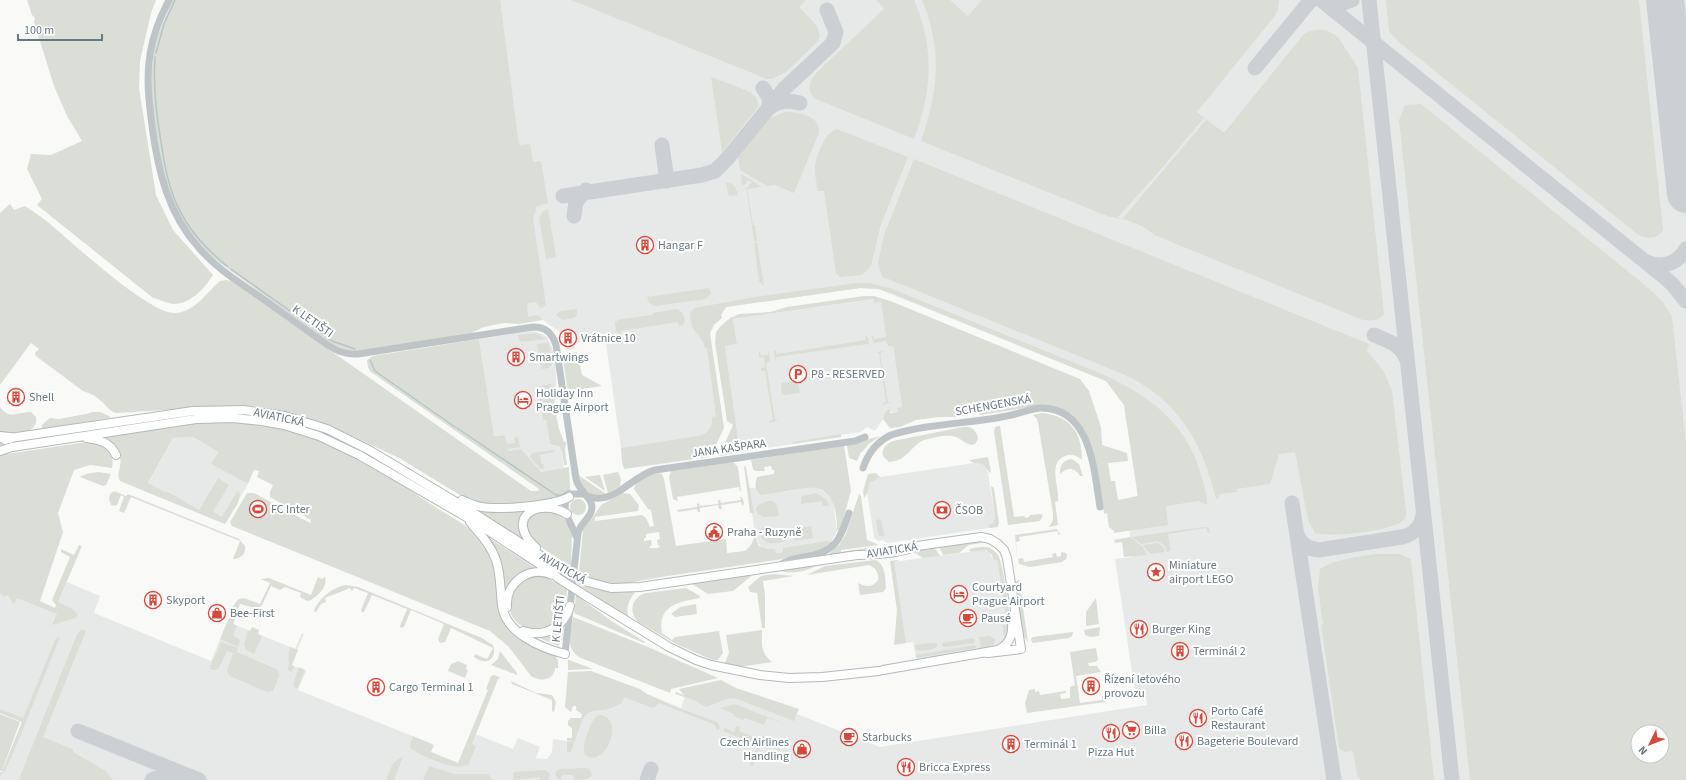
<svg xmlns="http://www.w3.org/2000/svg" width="1686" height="780" font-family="'Source Sans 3',sans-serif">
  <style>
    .built { fill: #e7e9e8; fill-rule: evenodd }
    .green { fill: #daded7; fill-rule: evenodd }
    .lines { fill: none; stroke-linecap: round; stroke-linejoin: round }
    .stream { stroke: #b6c5c6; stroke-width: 1.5 }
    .taxiway { stroke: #ccd0d2; stroke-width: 15 }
    .runway { stroke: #ccd0d2; stroke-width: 38 }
    .major-casing { stroke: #b3b9bc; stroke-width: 10 }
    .highway-casing { stroke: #b3b8bb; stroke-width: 12 }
    .minor { stroke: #bfc5c7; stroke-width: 7 }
    .major { stroke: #fff; stroke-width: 8 }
    .highway { stroke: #fff; stroke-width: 10 }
    .major-bridge-casing { stroke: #b3b9bc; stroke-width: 10; stroke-linecap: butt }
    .major-bridge { stroke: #fff; stroke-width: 8 }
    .labels { text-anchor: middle; stroke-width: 4; stroke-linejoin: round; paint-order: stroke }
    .poi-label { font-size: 12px; fill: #667980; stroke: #fff; text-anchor: start }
    .street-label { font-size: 12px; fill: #667980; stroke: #fff }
  </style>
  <rect width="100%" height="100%" fill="#f9f9f8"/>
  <path class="built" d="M196,0H1686V780H0V772H2L22,722L0,713V586L55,608L67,582L100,596L94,613L211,661L231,613L237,614L233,624L250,631L252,627L259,630L258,634L295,649L302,633L304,634L291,665L306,671L298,690L432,744L428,752L458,764H463L475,734L513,749L518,738L540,747L536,758L547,759L552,752L553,739L567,741V738H572V719L582,720L584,711L617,696L647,694L681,708L685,696L719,689L795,719L797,714L880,747L1147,705L1146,697L1136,698L1115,559L1132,557L1129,526L1142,524L1124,405L1106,381L878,289L860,288L726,307L721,315L705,318L722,429L623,462L606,344L591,335V340L576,343L574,349L566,350L562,334L539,317L405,336ZM1638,732H1662V756H1638Z
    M873,299L874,303L881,302L887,345L893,346L902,407L898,412H885L883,419L875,431L867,427L861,432L792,442L793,444L740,452L725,346L737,344L733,319Z
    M533,331L542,334L547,337L552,347L556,372V390L555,386L552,384L540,386L538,388L543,420H546L550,444L561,448L564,468L541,472L521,449L509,452L508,449L515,443L507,445L505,435L494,436L479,339Z
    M193,437L218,452L211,464L248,484L225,524L144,491L173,438Z
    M974,463L982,464L988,472L995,518L993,523L988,525L989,528L887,543L883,540L879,541L874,538L867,491L869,485L874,479L880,477Z
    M816,487L826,493L833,500L837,531L831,542L783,548V552L775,553V549H768L762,547L759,544L755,536L749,488H755L758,493L761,495Z
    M984,550L989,552L993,560H997L1007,624L1002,625L1004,637L1002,644L999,647L921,660L916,658L913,642L906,643L905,640L893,562Z"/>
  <path class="green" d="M27,0H156L151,13L140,61L139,88L156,195L173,230L213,275C204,289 192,303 174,304C168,304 159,299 153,298L37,205L42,199L27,169L31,154L51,155L82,141L67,116L54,86L34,22L35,18L32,15Z
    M172,0H500L519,145L530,144L533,162L541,161L548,203L535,207L536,210L533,218L546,305L543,307L540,308L536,302L527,303L528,317L538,315L543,320L519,324L504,323L484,327L469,334L358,351L347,350L331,344L209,255L185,226L173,203L161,164L153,111L151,85L153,55L156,40Z
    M571,0H806L799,7L817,26L820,35L818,41L786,72L772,79H767Z
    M876,0H914C935,48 932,91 914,139L816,99C805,91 810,81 817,72L884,9Z
    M922,0H950L968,16L982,0H1279L1278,9L1274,17L1197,112L1224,133L1304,34C1316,27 1327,28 1338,37L1358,68L1384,314C1378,321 1371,321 1363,320L1154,235C1147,226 1121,217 1110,217L921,141C938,91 943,51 922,0ZM1204,118L1206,120L1122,219L1118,217L1156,175Z
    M1386,0H1639L1663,230C1657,240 1646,239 1637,234L1399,42L1389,31Z
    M711,77C721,81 747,89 754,95C757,98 758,102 758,107L722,152Z
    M1421,104L1646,286L1663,302L1672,317L1686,443V780H1470L1399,120L1405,105ZM1638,732H1662V756H1638Z
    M785,112C798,112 821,115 819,133L794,193L775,185L767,186L740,170L738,157L770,118Z
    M837,129L908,157L881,224L871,266L862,275L840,277L836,273L824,191H818C817,183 814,174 815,166C817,154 825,132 837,129Z
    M914,159L1369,344L1367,351L1383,370L1392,390L1405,502C1405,507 1408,516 1404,520C1392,531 1330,538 1315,533L1309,522L1306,510L1295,452L1279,454L1270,484L1237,489V492L1220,494L1218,499H1216C1202,442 1179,400 1123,374L883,277L879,269L878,263L884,235Z
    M741,174L762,187L747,189L753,225H755L757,241H754L746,187H749V184L753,183L747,180L746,184L742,185Z
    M726,183C734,182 736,188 738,195L729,196Z
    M10,204L14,210L25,206C32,211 39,215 45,220C69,239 150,316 176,313C196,311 206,293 220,281L226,280L231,281L531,491H538L539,489L371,372L368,368L367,360L373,356L479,339L494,436L505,435L507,444L515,443L514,438L518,437L520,447L508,449L509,451L521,449L541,472L569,467L570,488L565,495L557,499L490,505L468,500L401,459L348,434L326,424L290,413L260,408L231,406L116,413C109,411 107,406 101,401C96,396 90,393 83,391L36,356L35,353L39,349L31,343L0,385V213Z
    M548,209L556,257L546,259L539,218L542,212Z
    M757,242L764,286L759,281L754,243Z
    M856,283H870L890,288L1102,374C1148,395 1184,420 1200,471C1203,481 1207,494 1207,504H1204L1199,501L1166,506L1168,525L1114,533V531L1109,527L1107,513L1104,514L1097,467L1091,447L1068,414L1033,407L980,415L979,413L955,417H938L916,420L900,427L890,428L883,419L885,412L889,409L890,413L898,412L897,408L902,407L893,346H888L886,341L874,343V347L872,336L873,335L874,339L886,337L881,302L874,303L873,299L733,319L737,344L725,346L740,452L719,456L733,425L727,421L715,343L716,332L720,327L730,318L739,314L770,312L787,307L864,296H874L893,302L1080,379L1089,391L1101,427L1102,445L1127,453L1128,461L1108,463L1111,481H1115L1118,500L1138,496L1124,405L1106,381L891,293L878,289L860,288L726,307L721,315L722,318L714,325L710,333L724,428L714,449L709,457L624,469L622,462L621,448L698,436C708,434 713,427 712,417L716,416L707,348H705C700,331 690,334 690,313L694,308L755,297Z
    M709,288L711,293L706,299L655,306L649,303L647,297Z
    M577,309V315L574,318L562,320L556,315L560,311Z
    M676,309C683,311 684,315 685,321L683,325L679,326L678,322L621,331V335L616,332L615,322L622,318V319L653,315V313Z
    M537,333L546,339L521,342V341H519L518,335Z
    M865,336L868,337L869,348L868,344L776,357V361L775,360L774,351L775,350L777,354L866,340Z
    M547,343L549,344L552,365L549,368L542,369L541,367L537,344Z
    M769,350L770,362L766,363L775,420H779L770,423L769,421L773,420L765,371H761V368L765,367L764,357H759V353L760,352L761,356L768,355Z
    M882,351L883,352L880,353L888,402H891L884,405L882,403L886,402L879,353H875Z
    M577,352L582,375L602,386L568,391L562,354Z
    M798,381L800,393L785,395L782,394L781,383Z
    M550,384L554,385L556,390L554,405L559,429L564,442H566L565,450L567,465H564L562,452L560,447L550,444L546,420H543L538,388L540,386Z
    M0,407C11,421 18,411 31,412L36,417C39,435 12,434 0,435Z
    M93,412H101L109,416L110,418L42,429V425L50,418L59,419L86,414Z
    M205,413H230L276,417L330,434L375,456L559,571L558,573L437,495L375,459L339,440L295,424L259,417L98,430L0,446V443L170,417Z
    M1042,413C1070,416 1082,432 1082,460C1077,456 1072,453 1065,456C1047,463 1060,488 1058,501L1055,502L1058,525L1049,527L1053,520V513L1038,423L1037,419L1033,415Z
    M205,422C235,422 263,423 292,431C340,443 389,475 429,503C447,515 469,525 483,542C498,562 498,591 502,615L555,655L558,661V668H555C554,681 540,682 531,676L509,647L490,631L232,526L230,522L247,493H254L310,523L311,520L270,497V492L273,485L257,477L259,471L254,470L248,484L211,464L218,452L193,437L173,438L148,483L164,492L170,493L199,510L218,478L229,485L213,512L222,517L238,490L240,494L238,503L225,524L120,481C115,473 124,464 119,455C115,449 106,442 100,436Z
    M1000,426L1014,517L1024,516L1026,518L1029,517L1030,515L1040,514L1043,515L1040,521L1008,525L994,432L995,427Z
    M963,427C972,426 977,431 978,439L975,444C968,447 962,439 956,437C948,434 936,437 928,439C911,442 910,461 889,462L883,456C881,448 887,444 893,441Z
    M841,434V437L793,444L792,442Z
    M880,436L869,444L862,452H861L857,461L849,458L847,445Z
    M94,441C107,446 115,454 112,468L90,465L74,470L58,513L63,532L40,601L55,608L56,605L52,600L70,557L61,552V549L74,555L79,545L82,546L58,602L74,610L78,615L76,618L52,625L57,614L17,598L14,605L8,595L3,597L0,593V455Z
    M844,445L851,491L840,531L837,530C837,514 835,493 817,488C811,486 771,494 761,495C754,491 755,484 757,477L774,474V470H772L771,466L764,467L765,471H755L753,469L751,460Z
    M554,450V452L540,455L541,464H543L544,469H541L530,457L532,453Z
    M988,457L991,472L990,473L982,464L974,463L969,460Z
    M1072,459L1079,464L1083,476H1080C1075,467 1067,467 1060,474C1059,466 1063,460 1072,459Z
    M733,462L738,467L741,491L740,492L739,487L677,497L678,501L673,499L669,477L671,471Z
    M744,466L746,467L754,513H750Z
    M98,472L111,474L106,485L103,486L80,477L86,474Z
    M618,472L621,479L620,486L608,493L603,475Z
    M658,473L662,474L664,479L676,546L726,539L727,553L745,551L751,545L755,536L759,546L768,549H775L776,553L783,552V548L826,541L832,542L828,546L810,555L661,577L623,584L602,582L592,579L579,572L583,530L586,525L592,518L601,505L623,493L630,494L639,505L638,511L595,517V521L642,515L646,518L650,527L654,526L651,510L648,509L634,489C636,479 650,475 658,473ZM659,532L660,539L657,540L658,545L660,546L658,548H650V546L652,545L651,540L644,541V538H646V534Z
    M876,473L880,477L870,483L867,494L864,498L863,491L868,474Z
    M577,474L606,494C586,497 584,492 577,474Z
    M600,475L605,491L585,477Z
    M991,486L994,488L999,523L998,527L989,528L988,525L993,523L995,518Z
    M114,491L126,496L128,494L239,539L245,546C246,554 241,559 233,559L240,541L131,497L124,513L119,511L124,497L121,495L117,505L114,506L111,505L109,499L110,494Z
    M816,493L827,500L829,506H823L822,501L801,504L802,496Z
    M859,494L861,496L867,540L879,545L841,550V552L880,546L882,547L828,555L839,545L846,534Z
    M740,496L743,499L744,504L742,506L741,502L721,505L722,509H719L718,505L700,508V512H698L697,509L678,512L677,510L697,507V504L699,503L700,506L718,504V500H720L721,503L741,500Z
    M570 507a8 8 0 1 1 16 0a8 8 0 1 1-16 0Z
    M773,501L777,505L779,516L764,517L758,514L756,509C759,502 766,501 773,501Z
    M528,508L520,524L522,540L476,510L493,511Z
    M549,511L562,515L572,532L571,567L532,541L529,538L526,522L534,513Z
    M881,519L884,534L886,533L883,537L878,535L876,520Z
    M765,526H772L773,532L783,530L784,542C780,542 773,544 768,543C760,540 757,530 765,526Z
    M811,526L813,538L794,541L792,529Z
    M1203,527L1209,528L1210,532L1208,533L1206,528L1168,534L1171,551L1167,552L1165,546L1158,541L1141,544L1132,537Z
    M1057,529L1060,534L1058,535V531L1019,537L1020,541L1016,542L1017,558L1015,535Z
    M486,536L537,569L517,576L511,581L504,593Z
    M1130,537L1143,547L1147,555L1124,557L1122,542L1115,543L1114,540Z
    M981,541L987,542L969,545L959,553L943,555L939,546Z
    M1158,543L1164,548L1165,552L1150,554L1143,545Z
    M934,547L940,556L923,558L915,553L909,552L886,555Z
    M982,547C989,546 996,551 999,557C1003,565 1013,628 1010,634C1009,638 1004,641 1002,644L1004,637L1002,625L1007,624L997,560H993L992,555L986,550L971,552L969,550L972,548Z
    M1061,552L1066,553L1067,556L1066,559L1062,562L1030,567L1019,564L1018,559L1023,558L1024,562L1053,557L1052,554L1056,553L1057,557L1061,556Z
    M1375,554H1400L1411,559L1434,780H1360L1357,775L1353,751L1345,752L1339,748L1321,625L1323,624L1318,589L1320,569C1336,559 1356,557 1375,554Z
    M875,560C886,564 885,578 886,588L883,592L860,595L858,583C866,587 872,588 878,580C879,573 876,568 869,565L807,575L825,566Z
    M898,560V561L894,562L906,643L894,645L897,610L890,561Z
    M815,565L816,566C804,572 791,575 779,570Z
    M754,574L733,591L708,594L692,584Z
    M774,574L794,576L763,581L765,595V628H762L757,593L750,592L748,587L761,576Z
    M537,575L547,577L567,590C566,598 566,610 562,617C542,646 493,622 515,589C516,586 518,583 520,581C524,578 533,577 537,575Z
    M318,577L322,579L325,577C328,587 318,595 311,600L307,601L300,597L301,593L285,587L280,590L271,586L262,605L258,609L240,604L237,612H231C239,592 243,598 260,604L270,583L261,579L269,578L311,595Z
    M1019,579V580L1028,642L1022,634L1015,582Z
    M572,580C595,590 610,592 636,591C629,600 625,607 629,619Z
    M346,585L358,587L482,638L493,645C496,652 493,663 483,661C480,661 476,658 474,657L475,654L487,659L493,648L451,628L445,642L440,643L438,639L444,624L411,610L404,627L401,628L400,626L407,609L372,595L364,612H362L361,610L368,593L354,588L352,591L350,588L325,598L326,602L321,604L316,612L314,611C318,599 333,587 346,585Z
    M686,588L700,596L699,598C678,602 657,606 662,633L672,640L675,637L719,631L723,653L718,660H713L678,645L638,622C628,611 632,597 646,593Z
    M576,595L613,622L645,642L644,643L574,613Z
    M1096,598L1099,624L1086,626V612Z
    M696,604L697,614L675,617L671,614L680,607Z
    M231,613L237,614L233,624L237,626L233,635L240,640L238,647L220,639Z
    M573,617L648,647L718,678L671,689L670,693L581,658C564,649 571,633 573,617Z
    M564,626L562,642L558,646L537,637Z
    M252,627L259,630L258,634L262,636L254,654L246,650L244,645L248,630L250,631Z
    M1100,627L1099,636L1091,637L1085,635L1084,630Z
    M82,629L86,631L43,737L74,750L73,752L106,771L113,780H21L19,779L77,634Z
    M762,630C762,645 760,652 772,662L739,667L725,663L729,653L726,635Z
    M1073,632L1072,636L1069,638L1033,643L1032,642L1031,639L1033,637Z
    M989,636L995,639L994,645L981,648L979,637Z
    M60,637L17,744L5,771L0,776V772H2L22,722L0,713V709L23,718L56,638Z
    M974,638L975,643L944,647L942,645V643Z
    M221,642L238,648L237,652L278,670L279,676L273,691L267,692L230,676L227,671L233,653L227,651L219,668L215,670L210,669L211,667L209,666V665H211Z
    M929,643H937V647C932,650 920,652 915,649V645Z
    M975,645L976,648L916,658V655Z
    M290,647L298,650L292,665L294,666L292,672L288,670C290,662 287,655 290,647Z
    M1096,648L1098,660L1095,662L1088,663L1089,666H1097L1101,672L1076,676L1080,703L1102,700V696H1104L1105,702L1027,713L1025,703L1029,690L1035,689V692L1039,691L1040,695L1066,691V693L1060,694L1061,699L1070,698V687L1075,685L1070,652Z
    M500,651L517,673V675L491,665L498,659Z
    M568,660H569L593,669L568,670Z
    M458,661L467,665L466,669L468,670L465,678L448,671L451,664Z
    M299,667L305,670L297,689L293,685Z
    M591,671L640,689L647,694L671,705L717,722L720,727L719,730L716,729L715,725L659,703L654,708L650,707L624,697L622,703L609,709L593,711L588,713L582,720L571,752L567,753V742H570L571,740L567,741V738H572V728L568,725V721L571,718H581L582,714L576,710V706H573L571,712L565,707L568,672Z
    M494,675L499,677L500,679H498L472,744L476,746L469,764C455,772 429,758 415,752L416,751L411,749L410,745L413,736L434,745L431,752L458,763L488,690L486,689L491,676Z
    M721,680L736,688L799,709L794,721L734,698L727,699L706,707L694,700L675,694L676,692L684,695L679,689Z
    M511,681L536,693L552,695L556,702L554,712L552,711V700L512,684Z
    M734,704L737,705L786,724L767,718L764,725L745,718L743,720L734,716V714L720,708Z
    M0,714L20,722L2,771H0Z
    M598,715C627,715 606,770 585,755C581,747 591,719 598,715Z
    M736,726L740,727L739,731L760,740L762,736H764L762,742L780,749V751L761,743L753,766H751L750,765L758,745L723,731L725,728L734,732Z
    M403,756L394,780H386L393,763Z
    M429,766L455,774H488L493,780H423Z
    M586,768L590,769L592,775L588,779L574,780L573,775H562L561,780H559L555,775L556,771L560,769Z
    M545,770L550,774L548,780H540V777L513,780V773L515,772Z"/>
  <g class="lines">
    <path class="stream" d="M156,53L164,24L175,0
      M155,57C153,86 156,113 161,142C165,169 170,196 185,220C196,239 211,253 228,267
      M231,269L332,341L355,349
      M370,360L375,371L455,427
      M457,428L556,495H562L570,490"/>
    <path class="taxiway" d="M1321,0L1663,276L1673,285L1686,301
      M1369,0L1452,780
      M1323,1L1338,5L1352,0
      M1255,68L1311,0
      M763,88L770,99L768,109C778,100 788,100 800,103
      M662,145L667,181
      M1685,191L1686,205
      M563,196L702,175L715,171L727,159L784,89L833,43L836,32L827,10
      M574,216L576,202L586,190
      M1647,262C1662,269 1678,263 1686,249
      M1374,335C1388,341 1401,344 1407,360
      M1292,503L1334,780
      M1297,534C1300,544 1308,549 1319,550L1402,537C1414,534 1422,526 1423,514
      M78,731L199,780
      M152,780L164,774L180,773
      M647,780L651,769"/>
    <path class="runway" d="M1665,0L1686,194"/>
    <g class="major-casing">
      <path id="major" d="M87,438C100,440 110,442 116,455
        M5,440L10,438L193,411L244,410L285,416L327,429L369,450L461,505L568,573
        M0,451L12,447L196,419L233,418L262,421L284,425L319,436L359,455L475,522L553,573L558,578
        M462,500C467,502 472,505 477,506C496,511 552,506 569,497
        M470,522C480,534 491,545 496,560C501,574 500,590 502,605C505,633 541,648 565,654
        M536,548C503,517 539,497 567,514
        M588,582L611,588L640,587L857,555C877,554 898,554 917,546L981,537L990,539L998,544L1004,550L1007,558L1021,649L988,653
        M586,596L669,647L696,660L711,665L760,675L789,678L822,677L879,671
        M507,607C505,582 530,565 553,575
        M523,631C544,638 564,628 570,606
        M883,670L998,650C1012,643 1013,632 1012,618"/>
    </g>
    <g class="highway-casing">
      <path id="highway" d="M0,437L10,438"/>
    </g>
    <path class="minor" d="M169,0C160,17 153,35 150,54C146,78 149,102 152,126C158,171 168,214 199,248C214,266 234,279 253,292C276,308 299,325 322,341C333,349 343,355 358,354L533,327C546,327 552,333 556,345L576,479C579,493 596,499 591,512C588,520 580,524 578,533L565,654
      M863,468C868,453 876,442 891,435C923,425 957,424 990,419C1002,417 1014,415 1026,411C1031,410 1035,408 1040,408C1091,407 1094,470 1100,507
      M587,496C614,507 631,476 655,470L855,441L865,437
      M576,536C572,523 556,505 572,494H584
      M779,566C787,560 794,559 804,557C835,553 840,540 849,513"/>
    <use href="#major" class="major"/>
    <use href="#highway" class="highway"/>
    <g class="major-bridge-casing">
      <path id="major-bridge" d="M568,573L588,582
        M558,578L586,596"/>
    </g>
    <use href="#major-bridge" class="major-bridge"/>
  </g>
  <defs>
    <g id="building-ring" transform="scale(0.9)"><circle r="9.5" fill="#fff" stroke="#d5493c" stroke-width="1.5"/><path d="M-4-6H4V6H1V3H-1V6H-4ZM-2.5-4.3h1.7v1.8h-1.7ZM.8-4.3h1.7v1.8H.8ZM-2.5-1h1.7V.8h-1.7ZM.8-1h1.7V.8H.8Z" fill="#d5493c"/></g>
    <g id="parking-ring" transform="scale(0.9)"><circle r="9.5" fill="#fff" stroke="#d5493c" stroke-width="1.5"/><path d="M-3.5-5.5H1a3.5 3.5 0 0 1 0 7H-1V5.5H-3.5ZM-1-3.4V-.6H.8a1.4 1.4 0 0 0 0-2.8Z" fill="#d5493c"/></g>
    <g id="hotel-ring" transform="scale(0.9)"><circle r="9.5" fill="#fff" stroke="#d5493c" stroke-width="1.5"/><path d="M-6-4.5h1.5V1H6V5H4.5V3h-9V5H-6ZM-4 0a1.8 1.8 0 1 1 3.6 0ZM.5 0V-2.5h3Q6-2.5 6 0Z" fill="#d5493c"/></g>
    <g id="stadium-ring" transform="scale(0.9)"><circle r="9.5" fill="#fff" stroke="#d5493c" stroke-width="1.5"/><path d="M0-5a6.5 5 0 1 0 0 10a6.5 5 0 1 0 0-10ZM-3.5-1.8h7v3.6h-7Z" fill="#d5493c"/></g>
    <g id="bank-ring" transform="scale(0.9)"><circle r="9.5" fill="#fff" stroke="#d5493c" stroke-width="1.5"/><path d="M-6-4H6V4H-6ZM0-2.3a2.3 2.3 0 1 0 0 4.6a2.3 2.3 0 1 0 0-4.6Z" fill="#d5493c"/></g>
    <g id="civic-ring" transform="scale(0.9)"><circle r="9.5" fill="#fff" stroke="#d5493c" stroke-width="1.5"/><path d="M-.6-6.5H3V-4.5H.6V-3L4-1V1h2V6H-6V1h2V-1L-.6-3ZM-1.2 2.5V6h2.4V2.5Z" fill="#d5493c"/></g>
    <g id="sight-ring" transform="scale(0.9)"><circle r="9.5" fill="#fff" stroke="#d5493c" stroke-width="1.5"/><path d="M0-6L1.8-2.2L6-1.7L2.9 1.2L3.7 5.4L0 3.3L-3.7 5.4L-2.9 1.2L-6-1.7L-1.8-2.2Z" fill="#d5493c"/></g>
    <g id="shop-ring" transform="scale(0.9)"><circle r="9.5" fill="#fff" stroke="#d5493c" stroke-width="1.5"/><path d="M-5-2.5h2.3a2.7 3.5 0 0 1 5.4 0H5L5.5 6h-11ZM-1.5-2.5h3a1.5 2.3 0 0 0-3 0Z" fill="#d5493c"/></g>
    <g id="cafe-ring" transform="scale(0.9)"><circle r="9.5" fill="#fff" stroke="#d5493c" stroke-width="1.5"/><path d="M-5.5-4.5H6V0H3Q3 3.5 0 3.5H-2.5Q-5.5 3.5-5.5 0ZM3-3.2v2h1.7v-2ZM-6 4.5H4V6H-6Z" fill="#d5493c"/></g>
    <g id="restaurant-ring" transform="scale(0.9)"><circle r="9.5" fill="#fff" stroke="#d5493c" stroke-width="1.5"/><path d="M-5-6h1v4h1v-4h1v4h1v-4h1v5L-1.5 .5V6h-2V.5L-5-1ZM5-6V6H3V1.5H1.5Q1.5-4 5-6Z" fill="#d5493c"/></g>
    <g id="supermarket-ring" transform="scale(0.9)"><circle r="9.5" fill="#fff" stroke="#d5493c" stroke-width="1.5"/><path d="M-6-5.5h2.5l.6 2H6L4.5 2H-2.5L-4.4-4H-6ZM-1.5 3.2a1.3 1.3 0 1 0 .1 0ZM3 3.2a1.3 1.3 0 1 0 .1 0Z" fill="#d5493c"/></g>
  </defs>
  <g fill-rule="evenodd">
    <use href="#building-ring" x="645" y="245"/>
    <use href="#building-ring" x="568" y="338"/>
    <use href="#building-ring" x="516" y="357"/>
    <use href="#parking-ring" x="798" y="374"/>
    <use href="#building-ring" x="16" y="397"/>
    <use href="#hotel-ring" x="523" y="400"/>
    <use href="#stadium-ring" x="258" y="509"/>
    <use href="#bank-ring" x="942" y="510"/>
    <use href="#civic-ring" x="714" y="532"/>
    <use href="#sight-ring" x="1156" y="572"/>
    <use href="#hotel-ring" x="959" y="594"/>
    <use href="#building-ring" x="153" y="600"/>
    <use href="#shop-ring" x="217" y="613"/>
    <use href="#cafe-ring" x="968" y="618"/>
    <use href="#restaurant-ring" x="1139" y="629"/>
    <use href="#building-ring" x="1180" y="651"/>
    <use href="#building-ring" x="1091" y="686"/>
    <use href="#building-ring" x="376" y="687"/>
    <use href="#restaurant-ring" x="1198" y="718"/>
    <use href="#supermarket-ring" x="1131" y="730"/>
    <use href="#restaurant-ring" x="1111" y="733"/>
    <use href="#cafe-ring" x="849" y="737"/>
    <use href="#restaurant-ring" x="1184" y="741"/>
    <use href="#building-ring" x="1011" y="744"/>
    <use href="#shop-ring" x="802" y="749"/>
    <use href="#restaurant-ring" x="906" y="767"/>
  </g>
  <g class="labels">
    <g class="poi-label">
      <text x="658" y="249">Hangar F</text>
      <text x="581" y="342">Vrátnice 10</text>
      <text x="529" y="361">Smartwings</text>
      <text x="811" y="378">P8 - RESERVED</text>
      <text x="536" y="397">Holiday Inn<tspan x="536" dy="14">Prague Airport</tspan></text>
      <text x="29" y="401">Shell</text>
      <text x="271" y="513">FC Inter</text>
      <text x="955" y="514">ČSOB</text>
      <text x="727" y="536">Praha - Ruzyně</text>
      <text x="1169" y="569">Miniature<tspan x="1169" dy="14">airport LEGO</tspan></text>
      <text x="972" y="591">Courtyard<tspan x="972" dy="14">Prague Airport</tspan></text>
      <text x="166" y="604">Skyport</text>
      <text x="230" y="617">Bee-First</text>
      <text x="981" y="622">Pausé</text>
      <text x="1152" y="633">Burger King</text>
      <text x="1193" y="655">Terminál 2</text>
      <text x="1104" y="683">Řízení letového<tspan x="1104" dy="14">provozu</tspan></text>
      <text x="389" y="691">Cargo Terminal 1</text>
      <text x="1211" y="715">Porto Café<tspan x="1211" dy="14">Restaurant</tspan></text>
      <text x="1144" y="734">Billa</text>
      <text x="862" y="741">Starbucks</text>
      <text x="1197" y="745">Bageterie Boulevard</text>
      <text x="789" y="746" text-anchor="end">Czech Airlines<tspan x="789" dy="14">Handling</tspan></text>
      <text x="1024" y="748">Terminál 1</text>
      <text x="1111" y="756" text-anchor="middle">Pizza Hut</text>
      <text x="919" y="771">Bricca Express</text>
    </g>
    <g class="street-label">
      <text transform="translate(313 321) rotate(35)" y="4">K LETIŠTI</text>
      <text transform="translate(993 405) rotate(-10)" y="4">SCHENGENSKÁ</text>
      <text transform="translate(279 417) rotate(12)" y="4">AVIATICKÁ</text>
      <text transform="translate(729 448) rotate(-8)" y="4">JANA KAŠPARA</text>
      <text transform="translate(892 550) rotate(-9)" y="4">AVIATICKÁ</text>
      <text transform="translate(563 568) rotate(30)" y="4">AVIATICKÁ</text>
      <text transform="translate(558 619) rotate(-84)" y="4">K LETIŠTI</text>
    </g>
  </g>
  <g transform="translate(1650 744) rotate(227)"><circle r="19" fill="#ffffff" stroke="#c2c9cc"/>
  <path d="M0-3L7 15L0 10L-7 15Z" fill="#d5493c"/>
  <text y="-6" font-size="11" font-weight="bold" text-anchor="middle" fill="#667980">N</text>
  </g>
  <path d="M18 34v6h84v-6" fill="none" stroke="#667980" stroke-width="2"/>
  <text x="24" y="34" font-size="12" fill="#667980" stroke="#ffffff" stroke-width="3" paint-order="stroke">100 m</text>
</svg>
